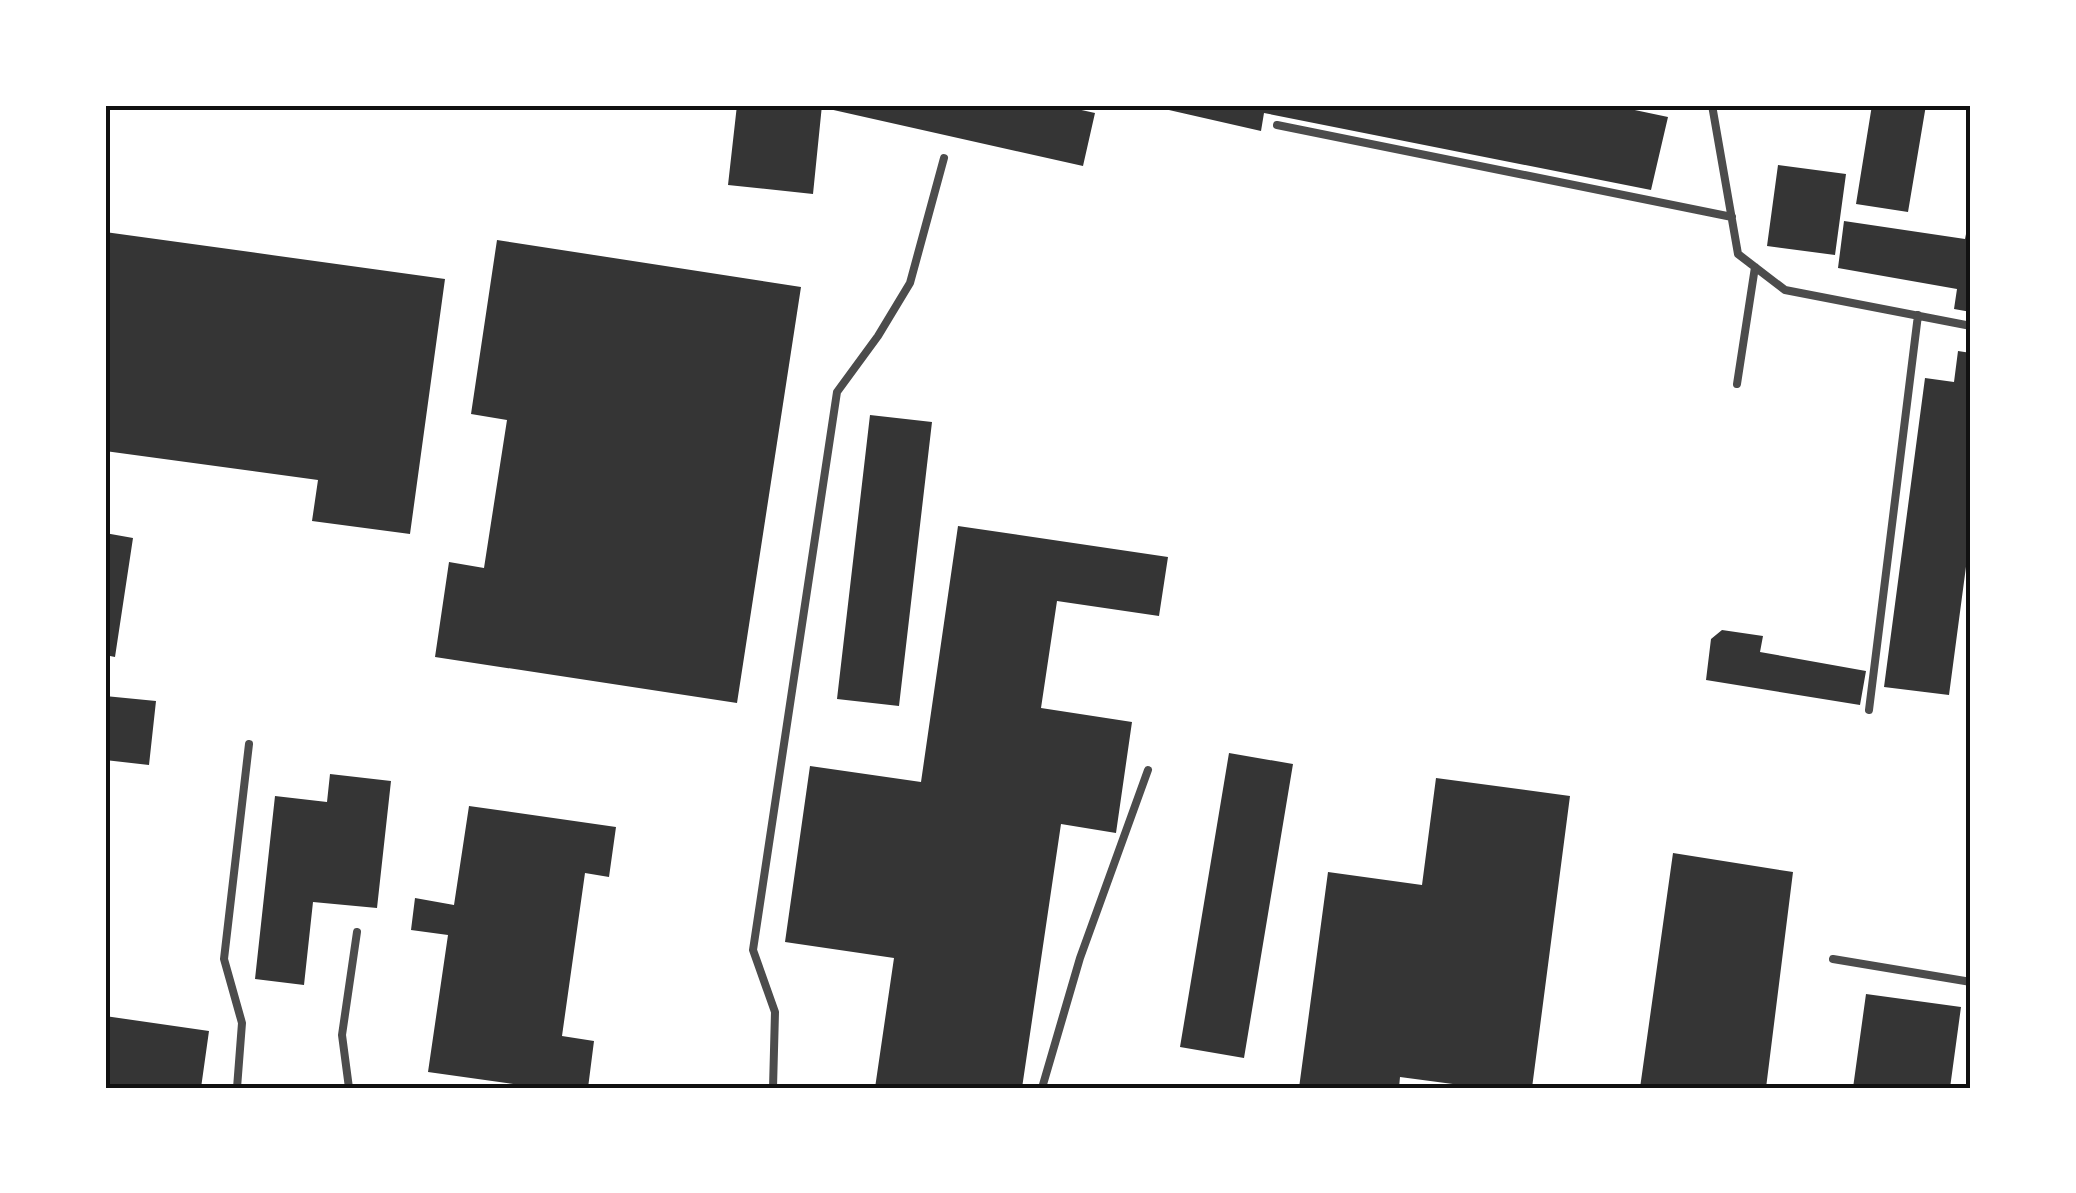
<svg xmlns="http://www.w3.org/2000/svg" width="2076" height="1193" font-family="'Roboto Condensed',sans-serif">
  <style>
    .building { fill: #353535 }
    .lines { fill: none; stroke-linecap: round; stroke-linejoin: round }
    .service { stroke: #4c4c4c; stroke-width: 8 }
    .neatline { fill: none; stroke: #111; stroke-width: 4 }
  </style>
  <rect width="100%" height="100%" fill="#fff"/>
  <path class="building" d="M737,105H822L813,194L728,185Z
    M830,105H1059L1095,113L1083,166L829,109Z
    M1147,105H1611L1668,117L1651,190L1264,113L1261,131Z
    M1872,105H1926L1908,212L1856,204Z
    M1778,165L1846,174L1835,255L1767,246Z
    M1844,221L1965,239L1967,229L1971,230V312L1954,309L1957,289L1838,268Z
    M105,232L445,279L410,534L312,521L318,480L105,451Z
    M497,240L801,287L737,703L435,657L449,562L484,568L507,420L471,414Z
    M1958,351L1971,353V529L1949,695L1884,687L1925,378L1954,382Z
    M870,415L932,422L899,706L837,699Z
    M958,526L1168,557L1159,616L1057,601L1041,708L1132,722L1116,833L1061,824L1022,1088H875L894,958L785,942L810,766L921,782Z
    M105,533L133,538L115,657L105,655Z
    M1722,630L1763,636L1760,652L1866,671L1860,705L1706,680L1711,639Z
    M105,696L156,701L149,765L105,760Z
    M1229,753L1293,764L1244,1058L1180,1047Z
    M330,774L391,781L377,908L313,902L304,985L255,979L275,796L327,802Z
    M1436,778L1570,796L1532,1088H1483L1400,1077L1399,1088H1299L1328,872L1422,885Z
    M469,806L616,827L609,877L585,873L562,1036L594,1041L588,1088H541L428,1072L448,935L411,930L415,898L454,905Z
    M1673,853L1793,872L1766,1088H1640Z
    M1866,994L1961,1007L1950,1088H1853Z
    M105,1016L209,1031L201,1088H105Z"/>
  <g class="lines">
    <path class="service" d="M1712,105L1738,254L1785,290L1971,326
      M1277,125L1732,217
      M1737,384L1755,267
      M1869,710L1918,315
      M1833,959L1971,982
      M237,1088L242,1023L224,959L249,744
      M349,1088L342,1035L357,932
      M773,1088L775,1012L753,950L837,392L878,336L910,283L944,158
      M1042,1088L1080,958L1148,770"/>
  </g>
  <rect width="2076" height="1193" fill="none" stroke="#ffffff" stroke-width="215"/>
  <rect x="108" y="108" width="1860" height="978" class="neatline"/>
</svg>
